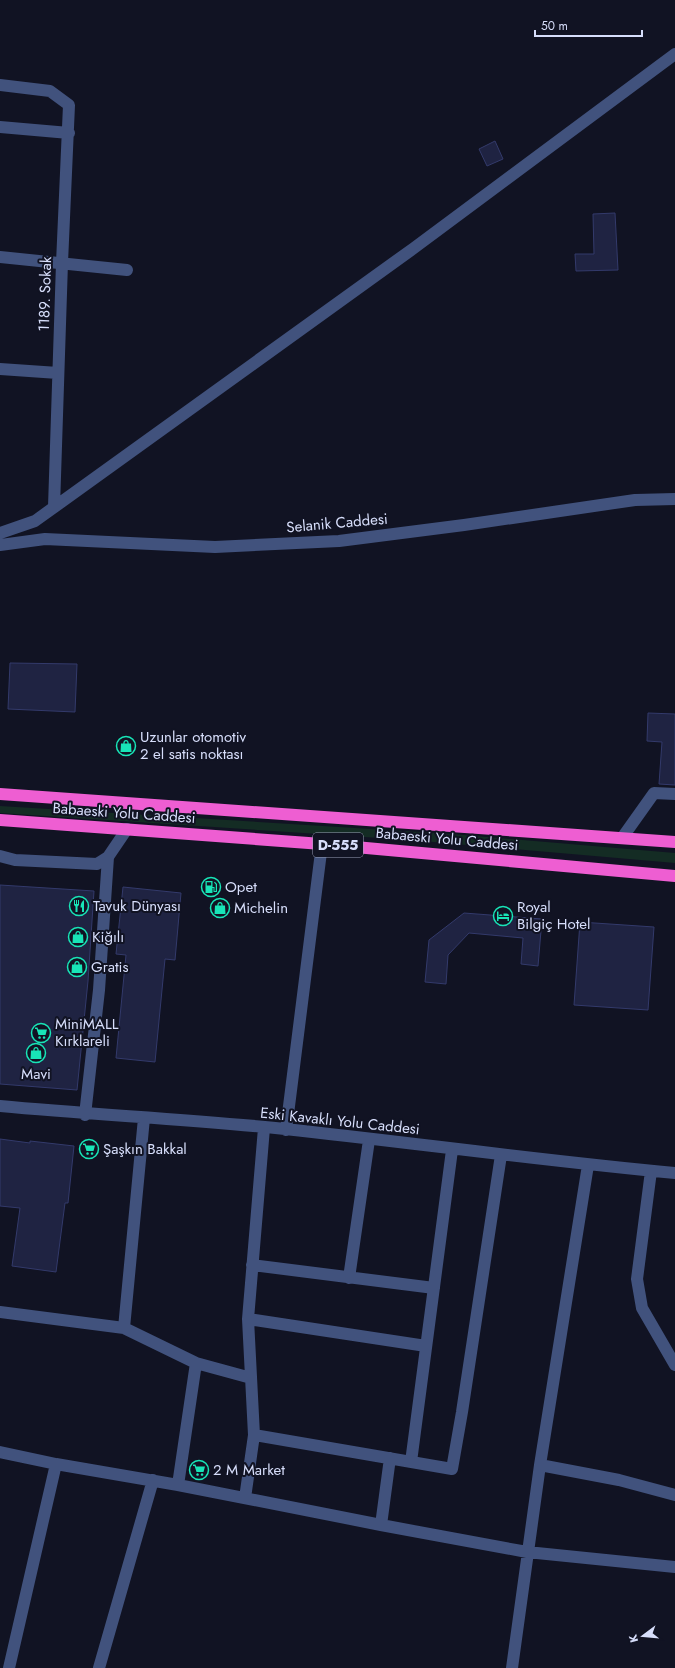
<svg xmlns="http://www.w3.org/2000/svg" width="675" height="1668" font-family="Jost,sans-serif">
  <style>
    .green { fill: #142c24 }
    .building { fill: #1f2342; stroke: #333a6b }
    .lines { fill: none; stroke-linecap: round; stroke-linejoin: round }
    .minor { stroke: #41527d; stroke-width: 12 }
    .highway { stroke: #ee5ed2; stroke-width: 12 }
    .labels { text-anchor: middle; stroke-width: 4; stroke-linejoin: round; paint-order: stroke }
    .shield { fill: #111323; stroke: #9ca1ba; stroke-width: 1 }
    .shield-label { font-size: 14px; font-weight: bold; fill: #d7defb }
    .street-label { font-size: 15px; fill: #d7defb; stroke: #111323 }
    .poi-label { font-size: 15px; fill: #d7defb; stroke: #111323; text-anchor: start }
  </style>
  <rect width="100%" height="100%" fill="#111323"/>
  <path class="green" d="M0,806L452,834L675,853V863L410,840L0,813Z"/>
  <path class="building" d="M495,141L503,159L487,166L479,149Z
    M615,213L618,270L576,271L575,254H594L593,214Z
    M10,663L77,664L75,712L8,709Z
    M648,713L675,714V785L659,784L662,742L647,741Z
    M0,885L94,891L88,981L77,1090L0,1084Z
    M123,887L181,893L175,960L165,959L155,1062L116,1058L126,955L116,954Z
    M464,913L542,919L538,966L521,964L523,938L469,933L448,955L446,984L425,982L429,940Z
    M580,922L654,927L648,1010L574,1005Z
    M0,1139L30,1143V1141L74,1146L68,1203H65L56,1272L12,1266L20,1208L0,1206Z"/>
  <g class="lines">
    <path class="minor" d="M0,85L50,91L69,105L62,263L54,507
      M0,127L69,133
      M0,257L127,270
      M0,369L58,373
      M0,533L35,521L414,248L675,54
      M0,545L45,539L215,547L339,541L464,525L635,500L675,499
      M622,838L654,793L675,794
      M0,856L15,860L97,864L108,857L127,829
      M0,1106C95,1115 191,1119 285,1129C415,1143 545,1161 675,1173
      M85,1115L99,990L108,857
      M286,1130L322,844
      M651,1171L637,1279L642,1308L675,1365
      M252,1265L434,1288
      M349,1278L369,1140
      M0,1312L124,1328L144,1118
      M248,1319L426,1346
      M124,1328L196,1363
      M254,1435L452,1469L462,1412L501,1155
      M0,1452L56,1464L178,1485L381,1525L527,1552L675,1567
      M411,1462L452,1150
      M540,1465L619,1480L675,1495
      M178,1485L196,1363L251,1378
      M245,1498L254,1435L248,1319L264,1128
      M381,1525L390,1458
      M9,1668L56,1464
      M99,1668L153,1480
      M512,1668L540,1465L588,1165"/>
    <path class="highway" d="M0,794L675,842
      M0,820L322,844L675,876"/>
  </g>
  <defs>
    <g id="shop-ring" transform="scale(1)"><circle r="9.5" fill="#111323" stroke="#18e5b7" stroke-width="1.5"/><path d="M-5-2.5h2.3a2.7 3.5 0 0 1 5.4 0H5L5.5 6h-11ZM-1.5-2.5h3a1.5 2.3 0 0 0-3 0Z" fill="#18e5b7"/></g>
    <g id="fuel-ring" transform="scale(1)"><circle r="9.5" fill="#111323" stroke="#18e5b7" stroke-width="1.5"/><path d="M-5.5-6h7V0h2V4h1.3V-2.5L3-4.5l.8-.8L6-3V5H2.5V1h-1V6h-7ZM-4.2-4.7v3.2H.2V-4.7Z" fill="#18e5b7"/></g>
    <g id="restaurant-ring" transform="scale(1)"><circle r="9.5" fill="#111323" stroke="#18e5b7" stroke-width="1.5"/><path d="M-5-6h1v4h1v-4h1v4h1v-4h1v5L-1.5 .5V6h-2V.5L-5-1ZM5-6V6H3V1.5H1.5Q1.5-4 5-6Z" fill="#18e5b7"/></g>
    <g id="hotel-ring" transform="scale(1)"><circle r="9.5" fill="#111323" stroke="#18e5b7" stroke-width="1.5"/><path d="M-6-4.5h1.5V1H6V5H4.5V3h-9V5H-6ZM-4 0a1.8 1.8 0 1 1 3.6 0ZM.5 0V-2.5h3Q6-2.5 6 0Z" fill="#18e5b7"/></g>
    <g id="supermarket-ring" transform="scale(1)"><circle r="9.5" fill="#111323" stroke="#18e5b7" stroke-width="1.5"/><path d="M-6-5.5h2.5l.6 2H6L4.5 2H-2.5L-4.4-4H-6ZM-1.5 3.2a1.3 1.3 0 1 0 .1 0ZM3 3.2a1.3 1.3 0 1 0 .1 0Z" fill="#18e5b7"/></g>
  </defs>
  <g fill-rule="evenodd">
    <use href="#shop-ring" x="126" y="746"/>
    <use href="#fuel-ring" x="211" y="887"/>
    <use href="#restaurant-ring" x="79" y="906"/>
    <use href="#shop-ring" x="220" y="908"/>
    <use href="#hotel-ring" x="503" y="916"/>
    <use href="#shop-ring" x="78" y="937"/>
    <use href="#shop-ring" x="77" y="967"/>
    <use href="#supermarket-ring" x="41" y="1033"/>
    <use href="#shop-ring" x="36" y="1053"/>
    <use href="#supermarket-ring" x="89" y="1149"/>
    <use href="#supermarket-ring" x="199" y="1470"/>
  </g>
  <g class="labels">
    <rect class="shield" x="313" y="833" width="50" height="24" rx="3"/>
    <g class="shield-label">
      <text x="338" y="850">D-555</text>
    </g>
    <g class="street-label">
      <text transform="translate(45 294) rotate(-88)" y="5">1189. Sokak</text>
      <text transform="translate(337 523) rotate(-5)" y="5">Selanik Caddesi</text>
      <text transform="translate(124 813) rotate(4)" y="5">Babaeski Yolu Caddesi</text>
      <text transform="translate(447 839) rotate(5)" y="5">Babaeski Yolu Caddesi</text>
      <text transform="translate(340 1121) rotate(6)" y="5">Eski Kavaklı Yolu Caddesi</text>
    </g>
    <g class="poi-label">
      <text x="140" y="742">Uzunlar otomotiv<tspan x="140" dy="17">2 el satis noktası</tspan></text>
      <text x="225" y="892">Opet</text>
      <text x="93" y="911">Tavuk Dünyası</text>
      <text x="517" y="912">Royal<tspan x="517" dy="17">Bilgiç Hotel</tspan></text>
      <text x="234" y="913">Michelin</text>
      <text x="92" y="942">Kiğılı</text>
      <text x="91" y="972">Gratis</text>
      <text x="55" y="1029">MiniMALL<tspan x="55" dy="17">Kırklareli</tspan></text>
      <text x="36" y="1079" text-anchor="middle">Mavi</text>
      <text x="103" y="1154">Şaşkın Bakkal</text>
      <text x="213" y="1475">2 M Market</text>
    </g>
  </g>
  <g transform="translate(643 1636) rotate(254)" stroke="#111323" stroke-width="3" paint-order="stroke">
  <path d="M0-3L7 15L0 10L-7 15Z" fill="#d7defb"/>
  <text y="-6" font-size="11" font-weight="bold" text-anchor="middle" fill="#d7defb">K</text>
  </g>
  <path d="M535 30v6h107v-6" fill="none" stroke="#d7defb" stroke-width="2"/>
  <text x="541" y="30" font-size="12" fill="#d7defb" stroke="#111323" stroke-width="3" paint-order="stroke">50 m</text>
</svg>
